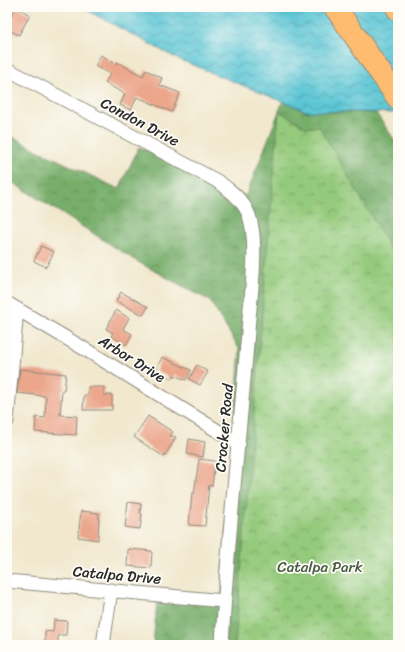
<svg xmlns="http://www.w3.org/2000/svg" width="405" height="652" font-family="Sriracha,sans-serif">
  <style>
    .forest { fill: url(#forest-crowns); stroke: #516c4b }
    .park { fill: url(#park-crowns); stroke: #607a53 }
    .water { fill: url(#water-waves); stroke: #437880 }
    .building { fill: #eba68b }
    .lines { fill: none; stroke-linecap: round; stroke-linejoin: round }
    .street-casing { stroke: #8e8a7c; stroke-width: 15 }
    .highway-casing { stroke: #8e8a7c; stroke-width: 24 }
    .street { stroke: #fff; stroke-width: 13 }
    .highway { stroke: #fdbc70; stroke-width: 22 }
    .labels { text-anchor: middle; stroke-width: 3.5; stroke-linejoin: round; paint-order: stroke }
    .street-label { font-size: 15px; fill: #2b2b2b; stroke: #fdfcf7 }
    .park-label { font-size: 15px; fill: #4a5b43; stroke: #fdfcf7 }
  </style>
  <defs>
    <pattern id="forest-crowns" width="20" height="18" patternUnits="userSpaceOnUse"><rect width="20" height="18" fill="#77ae6b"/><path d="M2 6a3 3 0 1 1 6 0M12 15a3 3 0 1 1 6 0" fill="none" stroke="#628e58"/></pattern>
    <pattern id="park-crowns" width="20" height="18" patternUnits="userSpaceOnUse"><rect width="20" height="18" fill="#94ca7b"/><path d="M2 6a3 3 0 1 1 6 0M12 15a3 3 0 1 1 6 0" fill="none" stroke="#79a465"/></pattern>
    <pattern id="water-waves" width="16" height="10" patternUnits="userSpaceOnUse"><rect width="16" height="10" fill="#5bc6d5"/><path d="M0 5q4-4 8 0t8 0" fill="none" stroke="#4ba1ad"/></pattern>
  </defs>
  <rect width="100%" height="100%" fill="#fdfcf7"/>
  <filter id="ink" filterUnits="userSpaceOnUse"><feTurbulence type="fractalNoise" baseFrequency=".025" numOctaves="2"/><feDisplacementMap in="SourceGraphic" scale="8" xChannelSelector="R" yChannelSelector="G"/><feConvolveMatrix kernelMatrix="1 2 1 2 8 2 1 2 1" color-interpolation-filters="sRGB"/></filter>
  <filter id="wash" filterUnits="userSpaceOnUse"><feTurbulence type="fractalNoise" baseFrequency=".012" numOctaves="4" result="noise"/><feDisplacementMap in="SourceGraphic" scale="16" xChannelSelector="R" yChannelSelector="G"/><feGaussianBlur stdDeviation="0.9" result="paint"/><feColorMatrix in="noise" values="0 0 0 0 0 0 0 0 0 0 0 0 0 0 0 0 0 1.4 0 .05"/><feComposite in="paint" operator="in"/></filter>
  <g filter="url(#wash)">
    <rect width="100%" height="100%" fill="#f1e8ce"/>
    <path class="forest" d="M283,101L306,111L376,113L398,145V645H153L157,600L221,604L240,350L210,301L140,263L7,179V134L39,151L119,189L139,147L246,196Z"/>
    <path class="park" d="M279,111L307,128L319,126L390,248L398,258V645H235Z"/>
    <path class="water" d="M81,7H398V113L306,111L178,59Z"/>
    <g id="blocks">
      <path class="building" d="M16,7L30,15L19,35L7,29V24Z
        M101,55L116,64L117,62L143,76L146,70L162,78L159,85L180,93L172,112L137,97L131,110L120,105L125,94L105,83L110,74L95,66Z
        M41,246L54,252L46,267L34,261Z
        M121,292L148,307L143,315L116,301Z
        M116,310L129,318L123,329L132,334L126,345L111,336L113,333L106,329Z
        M162,357L191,370L186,380L174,375L172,379L156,370Z
        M197,365L208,372L200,385L189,379Z
        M20,369L66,374L64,390H62L60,415L77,416L76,435L35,432L36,417L45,418L46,396L17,393Z
        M88,387H104V395H112V410H83L84,395H88Z
        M148,416L173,432L170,436L176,437L164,457L134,437Z
        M189,439L205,442L203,457L187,454Z
        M199,459L215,461L212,486L209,485L205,526L189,525L192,493L194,494Z
        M128,502L141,504L140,513L142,514L140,529L125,527Z
        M81,511L99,513L98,540L78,537Z
        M128,549L152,551L151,568L127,566Z
        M54,620L67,621L66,635H58V645L45,644V631L53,632Z"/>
    </g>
  </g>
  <g filter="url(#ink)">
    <use href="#blocks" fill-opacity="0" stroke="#8e8a7c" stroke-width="1"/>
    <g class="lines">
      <g class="street-casing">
        <path id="street" d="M7,69L217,181C229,189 242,199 248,213C260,241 250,300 248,331C240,436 227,540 222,645
          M7,303L93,354L239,444
          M7,421L17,309
          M7,581L224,601
          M103,645L111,590"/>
      </g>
      <g class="highway-casing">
        <path id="highway" d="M335,7L398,98
          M397,7L398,9"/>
      </g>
      <use href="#street" class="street"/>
      <use href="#highway" class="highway"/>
    </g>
  </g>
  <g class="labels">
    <g class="street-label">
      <text transform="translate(140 122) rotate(28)" y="5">Condon Drive</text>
      <text transform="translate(132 359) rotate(32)" y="5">Arbor Drive</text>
      <text transform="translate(224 428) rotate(-85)" y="5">Crocker Road</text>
      <text transform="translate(117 575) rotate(5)" y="5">Catalpa Drive</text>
    </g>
    <g class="park-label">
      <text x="320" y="572">Catalpa Park</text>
    </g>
  </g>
  <rect width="405" height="652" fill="none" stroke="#fdfcf7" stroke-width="24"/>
</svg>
